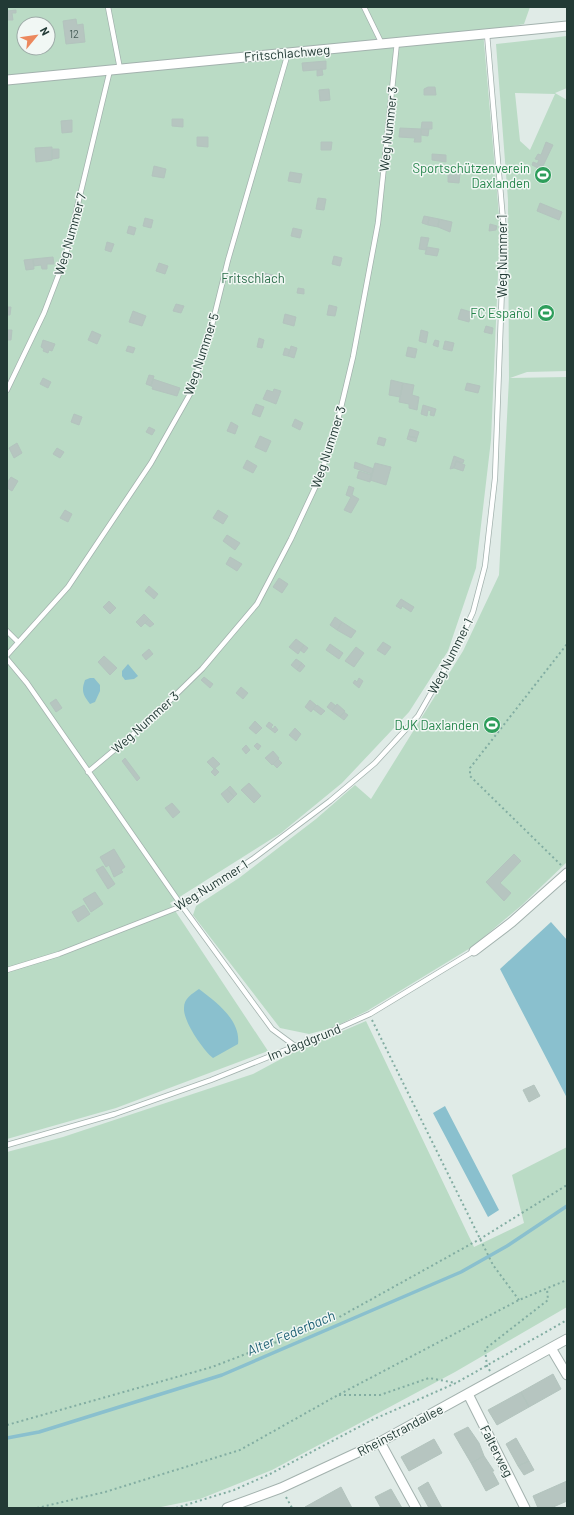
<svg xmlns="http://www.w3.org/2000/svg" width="574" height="1515" font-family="Barlow,sans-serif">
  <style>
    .green { fill: #badbc5; fill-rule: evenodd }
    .water { fill: #8ac0ce }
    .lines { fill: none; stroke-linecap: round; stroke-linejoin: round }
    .stream { stroke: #8ac0ce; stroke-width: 3.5 }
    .building { fill: #b6c5c0; stroke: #b3c4be }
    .service-casing { stroke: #a3b2ae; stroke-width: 6 }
    .minor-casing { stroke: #a3b2ae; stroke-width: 11 }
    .path { stroke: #82ada2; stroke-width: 2; stroke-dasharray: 2 3; stroke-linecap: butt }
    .service { stroke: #fff; stroke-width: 4.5 }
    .minor { stroke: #fff; stroke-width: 9 }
    .labels { text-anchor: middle; stroke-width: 3; stroke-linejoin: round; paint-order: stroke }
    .number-label { font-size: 11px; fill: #475d58 }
    .street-label { font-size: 13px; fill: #223a35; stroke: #f1f7f4 }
    .leisure-label { font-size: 13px; fill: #27864d; stroke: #f1f7f4; text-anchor: end }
    .park-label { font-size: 13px; fill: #2d6f4b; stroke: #f1f7f4 }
    .water-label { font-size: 14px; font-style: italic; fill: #1e6174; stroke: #f1f7f4 }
  </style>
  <rect width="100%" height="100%" fill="#e0ebe7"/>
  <path class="green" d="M7,7H530L524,24L483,31L500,227L491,440L476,568L448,651L409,712L342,783L281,833L170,903L268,1051L116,1108L7,1139ZM24,24H48V48H24Z
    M567,36V88L555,93L567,100V371L527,372L510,378L567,377V862L522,905L472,947L367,1011L332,1028L309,1034L280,1028L193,915L196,906L239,878L316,819L355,785L371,799L463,651L499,575L509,378L508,200L496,44ZM515,93L555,94L530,150L520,141Z
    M366,1021L474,1247L524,1223L512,1175L567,1147V1307L455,1372L272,1470L200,1499L156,1508H7V1152L63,1137L253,1074L294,1052Z"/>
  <path class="water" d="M128,664L138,676L134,679L125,680L122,676V671Z
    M90,678H94L100,685V691L95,702L90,704C83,695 81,691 85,680Z
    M551,922L567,940V1098L500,969Z
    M199,989C216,1002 241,1020 238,1044L213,1058C203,1050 183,1021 184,1008C184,998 192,994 199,989Z
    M445,1106L499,1210L488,1217L433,1113Z"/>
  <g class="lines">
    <path class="stream" d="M7,1438L39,1432L222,1375L461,1272L507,1246L567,1206"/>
  </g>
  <path class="building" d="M16,10V13H12L13,20H7V11Z
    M76,19L77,25L83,24L85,42L66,44L63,21Z
    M326,61V69L303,71L302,63Z
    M322,69L323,75L317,76V70Z
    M428,87H435L436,95H424V89Z
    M329,89L330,100L320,101L319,90Z
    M172,119H183V127L172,126Z
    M72,120V132L62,133L61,121Z
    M422,122H432V129H421Z
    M400,128L421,129V142H414L415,138L399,137Z
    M421,129H429L428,136L421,135Z
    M197,137H208V147L197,146Z
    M321,142H332L331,150H321Z
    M546,142L553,145L543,166L537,164L539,160L535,159L538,154L541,155Z
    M52,147V160L36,162L35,148Z
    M52,149H59V158L52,159Z
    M432,154L446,155V162L432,160Z
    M533,162L543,166L542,170L532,165Z
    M154,166L166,169L164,178L152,176Z
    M290,172L302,174L300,183L288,181Z
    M454,173H460L459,183L448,182V175H454Z
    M318,198L326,199L324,210L316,209Z
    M540,203L562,212L559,220L537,211Z
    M424,216L429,217L428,225L422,223Z
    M429,217L439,219L438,227L428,225Z
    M145,218L153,220L151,228L143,226Z
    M439,219L452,222L450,232L438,227Z
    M490,224L497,226L496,230L489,231Z
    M129,226L136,228L134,235L127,233Z
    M293,228L302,230L300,238L291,236Z
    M421,237L429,238L426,250L419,249Z
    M107,242L114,244L111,252L105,250Z
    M427,247L439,249L437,256L425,254Z
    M334,256L342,258L340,266L332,264Z
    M53,257L54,264H47V269H42L41,265L34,266L33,259Z
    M33,259L34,269L26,270L24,260Z
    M159,263L168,266L165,274L156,271Z
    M264,273L273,275L271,282L262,280Z
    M298,288L304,289V294L297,293Z
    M176,304L184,306L181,313L173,311Z
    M329,305L337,307L335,316L327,315Z
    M7,307H11L10,315H7Z
    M461,309L471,312L469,322L458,319Z
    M133,311L146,316L142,326L129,322Z
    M285,314L296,317L294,326L283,323Z
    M486,326L493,328L492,334L484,332Z
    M7,330H12L11,340H7Z
    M421,330L428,332L426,343L419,341Z
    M92,331L101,335L97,344L88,340Z
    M259,338L264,340L262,348L257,347Z
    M43,340L55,344L52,351L49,350L48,353L43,351L44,349L41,347Z
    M435,340L439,341L438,347L433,345Z
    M445,341L454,343L452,351L443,349Z
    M128,346L135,348L133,353L126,351Z
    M291,346L297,348L294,358L288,356Z
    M408,347L417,349L415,358L406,356Z
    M285,348L290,350L288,356L283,355Z
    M149,375L154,376L151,386L146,384Z
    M43,378L51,382L48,388L40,384Z
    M153,379L180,388L177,396L152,389L153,387L151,386Z
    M391,380L403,383L400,397L389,395Z
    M403,383L414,385L412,395L419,397L417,410L409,408V404L399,402Z
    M467,383L480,386L478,393L465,390Z
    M274,389L281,391L276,404L263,399L267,390L273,392Z
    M256,404L264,407L260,417L252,414Z
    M423,405L436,409L434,416L430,415L431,411L428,410L427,416L421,414Z
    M74,414L82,417L79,425L71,422Z
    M295,419L303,423L300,430L292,426Z
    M231,422L238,426L235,434L227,431Z
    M149,427L155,430L152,435L146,432Z
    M410,429L419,432L417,438L408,436Z
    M260,436L271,441L266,452L255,447Z
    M408,436L417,438L416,442L407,439Z
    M379,437L386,439L384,446L377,444Z
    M17,443L22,453L14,458L9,448Z
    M57,448L64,452L60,458L53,454Z
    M454,456L464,460L463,463L456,461L454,468L450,469Z
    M247,460L257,466L253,473L243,468Z
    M456,461L465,465L463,471L454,468Z
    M355,462L374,469L372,474L354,468Z
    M375,463L391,467L386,485L370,480Z
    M359,471L372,475L370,482L357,478Z
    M11,477L18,481L12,491L7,488V483Z
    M349,486L354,488L352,495L359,499L351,513L344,510L351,497L346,495Z
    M65,510L72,514L68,522L60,518Z
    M218,510L228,516L223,524L213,518Z
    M227,535L240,543L235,550L223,541Z
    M230,557L242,564L237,571L226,564Z
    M279,578L288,584L282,593L273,587Z
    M149,586L158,594L154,599L145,591Z
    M401,599L414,607L411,612L402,606L401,609L396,606Z
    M109,601L116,608L110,614L103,607Z
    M144,614L149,619L141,627L136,622Z
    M335,617L342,622L337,630L330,625Z
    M149,619L154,624L150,627L145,623Z
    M342,622L356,631L351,638L337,630Z
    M296,639L304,645L298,654L289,647Z
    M383,642L391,647L385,655L377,650Z
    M330,644L343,653L339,659L326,650Z
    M304,645L308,648L304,653L300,650Z
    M356,647L364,653L354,667L345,661Z
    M149,649L153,654L146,660L142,655Z
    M104,656L117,668L110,675L98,662Z
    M296,659L302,663L297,670L291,665Z
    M302,663L305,666L300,672L297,670Z
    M204,677L213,684L210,688L201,680Z
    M359,678L363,681L359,688L353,683L355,680L357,682Z
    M241,687L248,693L243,699L236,693Z
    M56,699L62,708L56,712L50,703Z
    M310,700L316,705L311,712L305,707Z
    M331,702L336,706L332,711L327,707Z
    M337,704L345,711L340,717L332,711Z
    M317,705L325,711L321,715L313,709Z
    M344,712L348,715L344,720L340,717Z
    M255,721L262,728L256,734L249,728Z
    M269,722L273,725L271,727L273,729L275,726L278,730L275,733L266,726Z
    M295,728L301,734L296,741L289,735Z
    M257,743L261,746L258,750L254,746Z
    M246,745L250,750L246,754L242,749Z
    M273,751L279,758L272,765L265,758Z
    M213,757L220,764L214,769L207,762Z
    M125,758L140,778L137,781L122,761Z
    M278,759L282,763L277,768L273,764Z
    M215,768L219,772L215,776L211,772Z
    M249,783L261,796L254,803L241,790Z
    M230,786L237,794L234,797L227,789Z
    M227,789L234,797L228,803L221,794Z
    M172,803L180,812L173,818L165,808Z
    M114,849L125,867L121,870L123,872L114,877L109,865L106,867L100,857Z
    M514,854L521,861L500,883L511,893L504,901L486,882Z
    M103,866L115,884L108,889L96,870Z
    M95,892L103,904L91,912L83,899Z
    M84,905L90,914L78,922L72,912Z
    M534,1085L540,1096L529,1102L523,1090Z
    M553,1374L561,1389L529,1407L521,1392Z
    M521,1392L529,1407L497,1425L488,1410Z
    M468,1427L479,1443L484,1456L471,1463L454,1434Z
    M516,1438L529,1461L518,1466L506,1444Z
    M434,1439L442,1453L409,1471L401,1457Z
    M484,1456L494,1471H492L499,1484L486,1491L471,1463Z
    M529,1461L534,1470L524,1475L518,1466Z
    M567,1481V1501L551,1508H538L533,1496Z
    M428,1482L442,1508H429L418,1488Z
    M341,1487L352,1508H305V1507Z
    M391,1489L402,1508H381L375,1497Z"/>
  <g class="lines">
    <g class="service-casing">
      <path id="service" d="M108,7L120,69
        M364,7L382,44
        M7,390L44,313L65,258L110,70
        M7,631L18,642
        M7,655L68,587L151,463L190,394L211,329L228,260L288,53
        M7,659L27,683L182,906L272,1029L295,1046
        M88,772L150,720L202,669L257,604L291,539L320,477L338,420L353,357L378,223L397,42
        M7,970L59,954L182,906L254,858L330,801L375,763L418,716L455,651L473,612L485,566L495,478L504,232L487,34
        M7,1145L115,1114L211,1080L323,1035L370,1014L474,951"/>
    </g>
    <g class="minor-casing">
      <path id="minor" d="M7,80L567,26
        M474,951L512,922L567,873
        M551,1348L567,1375
        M468,1394L525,1508
        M380,1442L416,1508
        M227,1508L281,1488L380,1442L567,1339"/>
    </g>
    <path class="path" d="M561,865L470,776V768L567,644
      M372,1020L493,1265L519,1300
      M490,1371L487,1366L485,1349L548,1300L547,1289
      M339,1395H380L429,1378L456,1383
      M7,1425L212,1367L334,1320L480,1239L567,1185
      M286,1497L292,1508
      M37,1508L105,1492L240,1450L338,1395L519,1300L567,1280
      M176,1508L234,1490L270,1474L372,1420L456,1383L567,1320"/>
    <use href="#service" class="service"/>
    <use href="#minor" class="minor"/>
  </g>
  <defs>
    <g id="stadium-disc" transform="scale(0.9)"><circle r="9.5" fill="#2e9e5b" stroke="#f1f7f4"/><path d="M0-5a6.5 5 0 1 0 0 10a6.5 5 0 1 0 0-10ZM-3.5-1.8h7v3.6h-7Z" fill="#fff"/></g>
  </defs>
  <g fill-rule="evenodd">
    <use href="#stadium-disc" x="543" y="175"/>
    <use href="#stadium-disc" x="546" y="313"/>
    <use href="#stadium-disc" x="492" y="725"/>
  </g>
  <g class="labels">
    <g class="number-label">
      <text x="74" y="38">12</text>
    </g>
    <g class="street-label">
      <text transform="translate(287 53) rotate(-5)" y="5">Fritschlachweg</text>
      <text transform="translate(388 129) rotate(-84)" y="5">Weg Nummer 3</text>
      <text transform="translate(70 234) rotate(-74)" y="5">Weg Nummer 7</text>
      <text transform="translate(502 256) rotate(-90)" y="5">Weg Nummer 1</text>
      <text transform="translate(201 354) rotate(-72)" y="5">Weg Nummer 5</text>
      <text transform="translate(328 447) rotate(-72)" y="5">Weg Nummer 3</text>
      <text transform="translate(450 656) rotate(-63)" y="5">Weg Nummer 1</text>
      <text transform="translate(145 722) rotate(-42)" y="5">Weg Nummer 3</text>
      <text transform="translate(211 885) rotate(-32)" y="5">Weg Nummer 1</text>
      <text transform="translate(304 1042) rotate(-22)" y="5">Im Jagdgrund</text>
      <text transform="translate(400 1430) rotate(-28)" y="5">Rheinstrandallee</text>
      <text transform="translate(497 1451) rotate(63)" y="5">Falterweg</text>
    </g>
    <g class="leisure-label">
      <text x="530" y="173">Sportschützenverein<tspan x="530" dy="15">Daxlanden</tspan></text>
      <text x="533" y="318">FC Español</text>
      <text x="479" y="730">DJK Daxlanden</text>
    </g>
    <g class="park-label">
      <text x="253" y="283">Fritschlach</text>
    </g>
    <g class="water-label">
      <text transform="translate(291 1333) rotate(-23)" y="5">Alter Federbach</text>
    </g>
  </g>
  <rect width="574" height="1515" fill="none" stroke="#223a35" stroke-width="16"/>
  <g transform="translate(36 36) rotate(61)"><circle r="19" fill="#f1f7f4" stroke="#9eaba8"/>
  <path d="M0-3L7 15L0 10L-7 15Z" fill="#ec885d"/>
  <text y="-6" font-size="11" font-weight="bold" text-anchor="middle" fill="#223a35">N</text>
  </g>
</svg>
